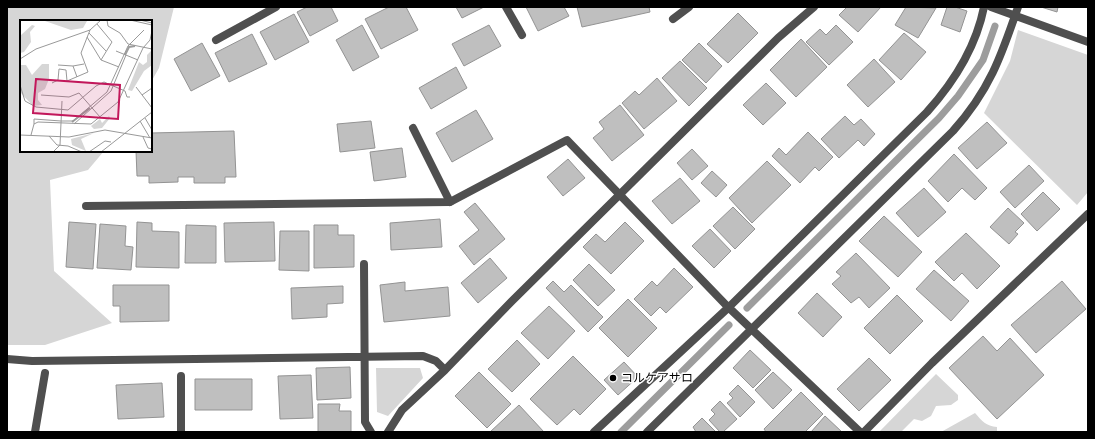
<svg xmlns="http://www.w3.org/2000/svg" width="1095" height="439" font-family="Poppins,'Noto Sans JP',sans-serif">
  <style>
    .green { fill: #d6d6d6 }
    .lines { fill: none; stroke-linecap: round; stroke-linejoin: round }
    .stream { stroke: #9d9d9d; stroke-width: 7 }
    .building { fill: #bfbfbf; stroke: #939393 }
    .lane { stroke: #4f4f4f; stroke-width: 8 }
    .street { stroke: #4f4f4f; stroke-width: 8 }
    .poi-dot { fill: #000; stroke: #fff; stroke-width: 1.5 }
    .labels { text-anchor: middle; stroke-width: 3; stroke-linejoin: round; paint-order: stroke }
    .poi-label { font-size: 12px; fill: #000; stroke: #fff; text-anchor: start }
    .inset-river { fill: none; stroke: #9d9d9d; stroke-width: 2 }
    .inset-road { fill: none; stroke: #999; stroke-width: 1 }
    .view { fill: #c2185b; fill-opacity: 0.15; stroke: #c2185b; stroke-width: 2 }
    .inset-edge { fill: none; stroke: #000; stroke-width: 2 }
  </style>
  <rect width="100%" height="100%" fill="#fff"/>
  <path class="green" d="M7,7H174L159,68L151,82V21H21V151H104L88,170L50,180L54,271L112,323L45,345H7Z
    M1018,30L1088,55V192L1077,205L984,113L1010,61Z
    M376,368H420L423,378L388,416L377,412Z
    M936,374L958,395V400L951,405L936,406L931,416L922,421L914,419L901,432H879Z
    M975,413C982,421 986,426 997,427V432H941Z"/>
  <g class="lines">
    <path class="stream" d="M747,308L939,118L958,96L983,60L995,26
      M621,432L729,325"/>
  </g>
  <path class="building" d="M307,7H331L338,21L310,36L297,12Z
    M389,7H406L418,30L381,49L365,19Z
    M456,7H484L462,18Z
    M526,7H564L569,16L538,31Z
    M577,7H649L650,12L582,27Z
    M847,7H881L858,32L839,15Z
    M906,7L936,8L918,38L895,25Z
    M947,7H955L967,11L960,32L941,25Z
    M1041,7H1058L1057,12Z
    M738,13L758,33L728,63L707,44Z
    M294,14L309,42L275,60L260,32Z
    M362,25L379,57L353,71L336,40Z
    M489,25L501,46L464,66L452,44Z
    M836,25L853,42L829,65L806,42L820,29L826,35Z
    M904,33L926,52L901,80L879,60Z
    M252,34L267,64L229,82L215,53Z
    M801,39L827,67L796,97L770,70Z
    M202,43L220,76L191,91L174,59Z
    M699,43L722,66L706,83L682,60Z
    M874,59L895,82L868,107L847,85Z
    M680,61L707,88L689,106L662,78Z
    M456,67L467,88L431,109L419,88Z
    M657,78L677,101L644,129L622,103L635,91L639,95Z
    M766,83L786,103L763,125L743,105Z
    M620,105L644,135L612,161L593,138L604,129L599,122Z
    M476,110L493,139L452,162L436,133Z
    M845,116L854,125L861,119L875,134L864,146L858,140L839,158L821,139Z
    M371,121L375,148L340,152L337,124Z
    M987,122L1007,143L977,169L958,148Z
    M234,131L236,177H225V183H194V177H178V182L149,183V176H137L136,151H151V133Z
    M808,132L833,157L819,171L815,167L800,183L772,156L779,148L786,155Z
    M402,148L406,177L374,181L370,152Z
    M692,149L708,166L692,180L677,163Z
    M954,154L987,188L975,200L962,188L948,202L928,181Z
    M568,159L585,178L563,196L547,177Z
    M767,161L791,185L752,223L729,198Z
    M1029,165L1044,181L1015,208L1000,192Z
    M712,171L727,185L716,197L701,183Z
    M680,178L700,201L672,224L652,201Z
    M924,188L946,212L918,237L896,213Z
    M1043,192L1060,209L1037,231L1021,214Z
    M475,203L505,239L474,265L459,246L479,230L464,212Z
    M733,207L755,229L735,249L713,226Z
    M1008,208L1024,223L1015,232L1018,234L1009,244L990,227Z
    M884,216L922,252L898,277L859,241Z
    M440,219L442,247L391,250L390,223Z
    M69,222L96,224L93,269L66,267Z
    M137,222L152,223V231L179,232V268L136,267Z
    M274,222L275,261L225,262L224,223Z
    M625,222L644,241L611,274L583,247L596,234L605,242Z
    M100,224L126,226L125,246L133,247L131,270L97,268Z
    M186,225L216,226V263H185Z
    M314,225H338V235H354V267L314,268Z
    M710,229L731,251L714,268L692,246Z
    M280,231H309V271L279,270Z
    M966,233L1000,266L977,289L962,273L954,281L935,262Z
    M856,253L890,288L869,308L859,297L851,303L832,284L841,276L836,272Z
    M490,258L507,278L478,303L461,283Z
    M589,264L615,290L598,306L573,280Z
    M674,268L693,287L666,313L660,307L651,316L634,299L652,281L657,286Z
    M934,270L969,301L951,321L916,289Z
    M553,281L564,292L571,285L603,317L588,332L546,288Z
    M1062,281L1086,309L1036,353L1011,325Z
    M405,282V291L448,287L450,316L384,322L380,285Z
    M113,285H169V321L120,322V306H113Z
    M343,286V303L327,304V317L292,319L291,288Z
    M817,293L842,317L823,337L798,313Z
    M897,295L923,321L890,354L864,328Z
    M628,299L657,328L628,357L599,328Z
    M549,306L575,331L548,359L521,333Z
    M983,336L997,351L1010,338L1044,375L997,419L949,368Z
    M517,340L540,364L512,392L488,369Z
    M750,350L771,370L753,388L733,368Z
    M573,356L606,389L580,415L574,409L557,425L530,399Z
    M869,358L891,380L859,411L837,389Z
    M624,362L638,377L618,395L604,380Z
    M350,367L351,398L317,400L316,368Z
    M479,372L511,404L487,428L455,396Z
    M773,372L792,390L773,409L755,390Z
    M311,375L313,418L280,419L278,376Z
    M195,379H252V410H195Z
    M162,383L164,417L118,419L116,385Z
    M738,385L755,402L740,417L727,403L733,398L729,394Z
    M801,392L823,414L805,432H766L764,429Z
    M720,401L737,419L723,432H720L709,420L715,414L711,410Z
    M318,404H340L339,411H351V432H318Z
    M519,405L544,432H490Z
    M825,416L842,432H811Z
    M702,418L716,432H696L693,427Z"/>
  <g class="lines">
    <path class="lane" d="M673,19L689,7
      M413,128L450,202"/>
    <path class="street" d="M506,7L522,35
      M991,7L1088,42
      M216,40L276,7
      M86,206L450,202L567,140L726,305L860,432
      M364,264L365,422L371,432
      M7,359L32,361L423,356L436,361L445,370L512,301L778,38L814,7
      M35,432L45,373
      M181,432V376
      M388,432L402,410L445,370
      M594,432L729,307L927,112C954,82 976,47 984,7
      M647,432L953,131C989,91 1001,57 1018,7
      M864,432L932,363L1088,214"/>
  </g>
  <circle class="poi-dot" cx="613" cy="378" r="4"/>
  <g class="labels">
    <g class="poi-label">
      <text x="621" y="382">コルケアサロ</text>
    </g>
  </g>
  <g transform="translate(20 20)">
    <rect width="132" height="132" fill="#fff"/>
    <path d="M22,0H63L67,1L63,8L51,10ZM12,5L15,6L10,12L11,22L4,32L0,33V16ZM131,31L132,45L124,51L112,71L108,70L119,42L123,45L127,42V35ZM22,44H29V59L25,69L18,73V80L22,85L13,86L0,72V45H6L12,55ZM89,96L90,98L82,108L74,109L71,106L80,99L82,103ZM74,113L61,119L66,131L52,125L51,119Z" fill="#d6d6d6"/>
    <path class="inset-river" d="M105,35L109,27L115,26M52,102L70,88"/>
    <path class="inset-road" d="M87,0L88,6L100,13L108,24L132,29M110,0L132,5M120,0L132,3M77,4L92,22L81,40M69,13L86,31M67,17L81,40L99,47M96,31L118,40M0,39L16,29L70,10L81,0M38,45L53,46M57,57L53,46L64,44M32,63L38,60L39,49L46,50L47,61L68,52L61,33L70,10M0,65L5,81L16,87L48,90L76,66L84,62L105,71L107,77H110M116,67L132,88M21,75L49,77L59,73L80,97M122,75L132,68M125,98L132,110M41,101H53L87,72L108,26L124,10M120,101L130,118M14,104V99L41,101M54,104L91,71L106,35M0,115L49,117L85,110L132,118M11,115L14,104L18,102L71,104L98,82L123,28L130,20L132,11M29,116L37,125L48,126L62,132M123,117L128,128L132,129M33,132L40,125L42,81M69,132L85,121L91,122M81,132L132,92"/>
    <path class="view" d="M16,59L100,65L98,99L13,93Z"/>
    <rect width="132" height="132" class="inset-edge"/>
  </g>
  <rect width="1095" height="439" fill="none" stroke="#000000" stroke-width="16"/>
</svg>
